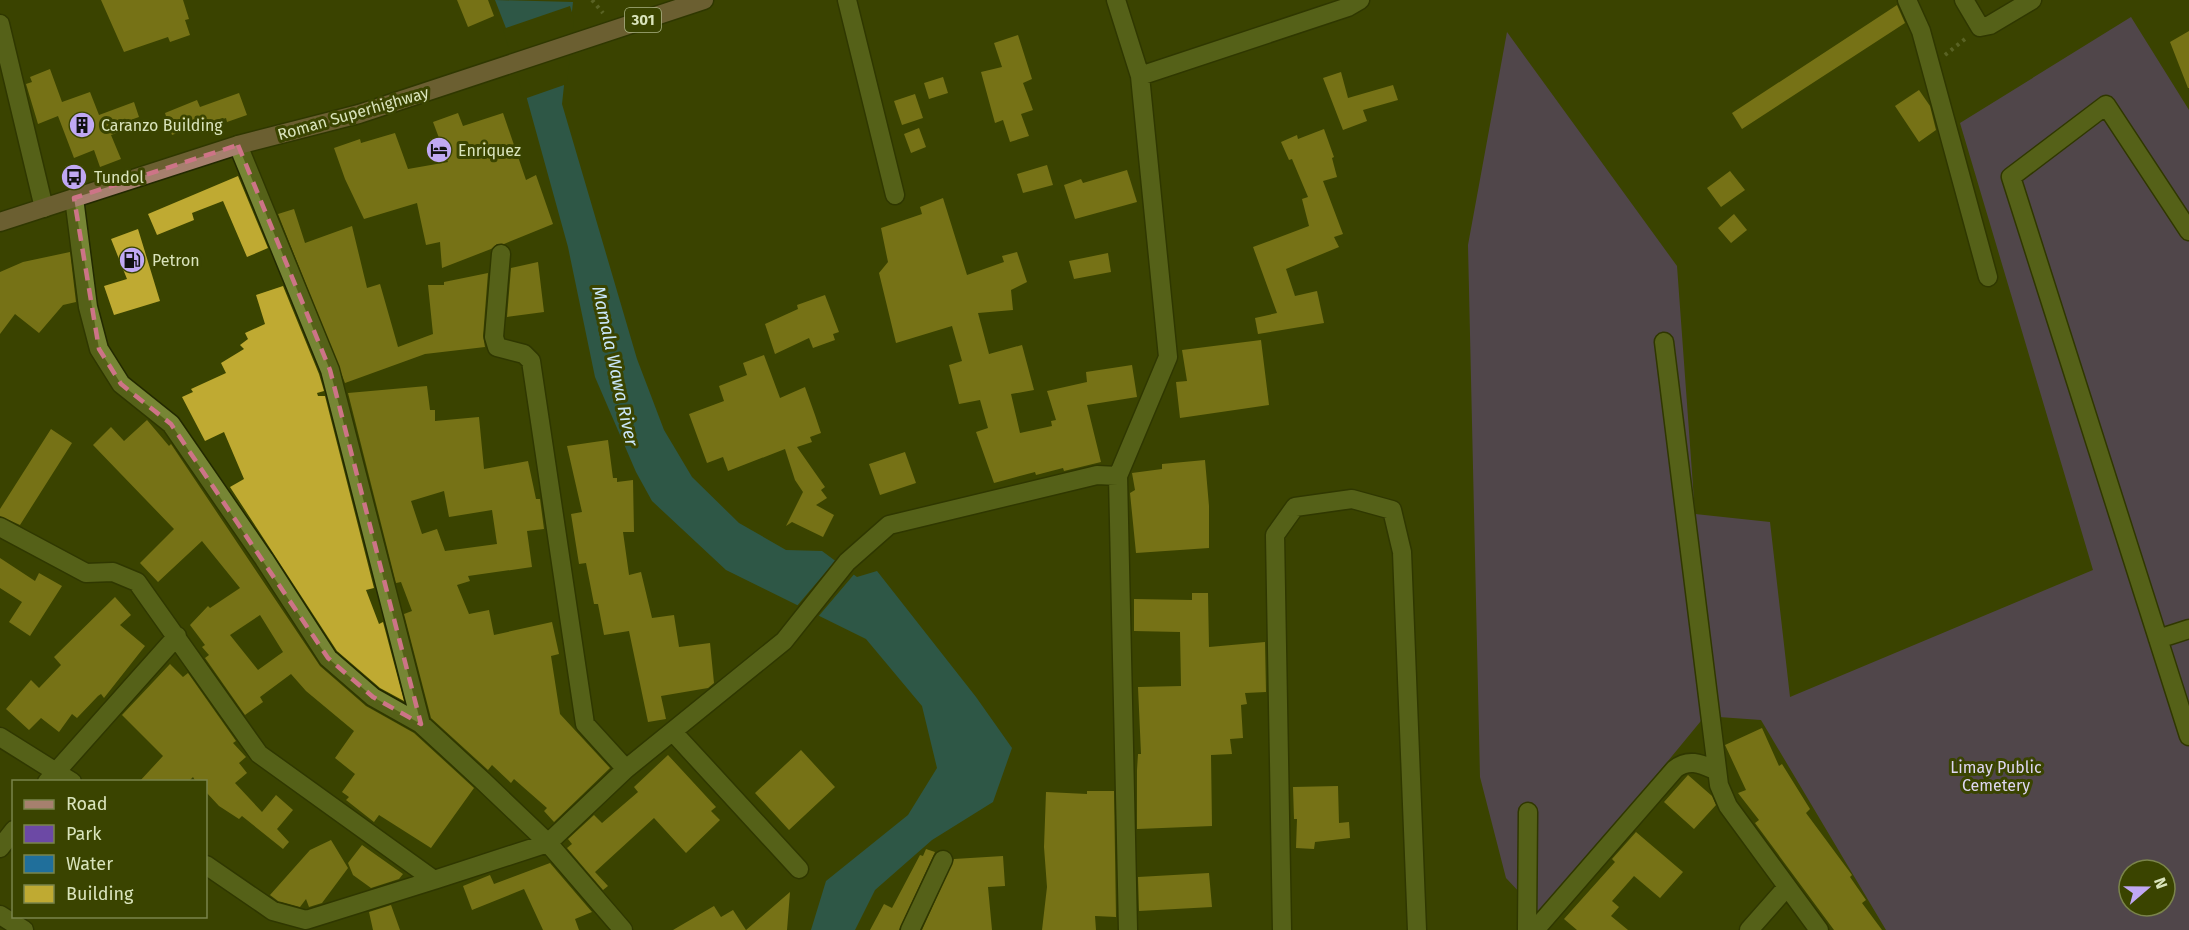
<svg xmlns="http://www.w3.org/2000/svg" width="2189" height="930" font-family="'Fira Sans',sans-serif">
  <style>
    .green { fill: #6c49a5; fill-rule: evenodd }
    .water { fill: #206f9b }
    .pier { fill: #3a4400 }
    .building { fill: #bfaa32; fill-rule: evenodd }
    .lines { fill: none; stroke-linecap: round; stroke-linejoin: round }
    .minor-casing { stroke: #222900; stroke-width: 21 }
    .major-casing { stroke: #222900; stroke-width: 21 }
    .path { stroke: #7e884f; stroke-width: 4; stroke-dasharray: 3 4.5; stroke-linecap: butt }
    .minor { stroke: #778635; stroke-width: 18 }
    .major { stroke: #a6806e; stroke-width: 18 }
    .marked { fill: none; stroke: #cd7487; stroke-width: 4.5; stroke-dasharray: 12 8; stroke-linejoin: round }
    .labels { text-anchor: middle; stroke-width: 6; stroke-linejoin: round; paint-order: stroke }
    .shield { fill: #3a4400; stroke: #aab484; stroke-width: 1.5 }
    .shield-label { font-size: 15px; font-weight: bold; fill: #dae4bc }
    .street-label { font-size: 16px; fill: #dae4bc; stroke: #3a4400 }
    .poi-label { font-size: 16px; fill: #dae4bc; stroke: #3a4400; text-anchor: start }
    .park-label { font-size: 16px; fill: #ded6f2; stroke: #3a4400 }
    .water-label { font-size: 18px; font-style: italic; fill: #cae6f9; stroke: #3a4400 }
  </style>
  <rect width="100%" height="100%" fill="#3a4400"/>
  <path class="green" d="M2131,17L2189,110V930H1886L1761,720L1705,716L1621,818L1538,912L1506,878L1480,777L1468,245L1507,32L1677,266L1695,514L1770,522L1790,697L2093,570L1960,123ZM2129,870H2165V906H2129Z"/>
  <path class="water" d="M495,0L573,2L562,104L637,359L664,430L692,477L739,523L786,550L822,551L857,577L877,571L976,697L1012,748L993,802L932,840L875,890L855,930H811L826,881L908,815L937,768L922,706L866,639L726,570L652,501L636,472L595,377L568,247L511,41Z"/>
  <path class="pier" d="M570,6L574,19L567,84L524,99L503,29Z
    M837,559L856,572L817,618L796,607Z"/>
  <path class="building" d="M101,0H183L189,19L185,20L190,35L170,42L168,37L124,52Z
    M457,0H488L494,16L468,27Z
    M1897,5L1905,23L1742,129L1732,113Z
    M2189,31V88H2188L2170,42Z
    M1018,35L1032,79L1023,83L1033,110L1021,114L1029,136L1010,142L1003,120L995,123L981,72L1002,67L994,43Z
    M50,69L62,102L90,92L99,115L134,102L139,117L122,123L125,130L111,135L121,159L100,167L94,150L74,158L58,116L38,124L26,84L32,82L30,77Z
    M1341,72L1348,98L1393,85L1398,100L1363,110L1367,121L1343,130L1323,78Z
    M943,77L948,93L929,99L924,83Z
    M1919,90L1930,106L1936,130L1919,142L1895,106Z
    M239,93L247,115L227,122L226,118L212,123L211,121L172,135L165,113L197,100L200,107Z
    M915,94L923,118L902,125L894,101Z
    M458,113L463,126L503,113L526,180L536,175L553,224L504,244H497L491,249L442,268L440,242L426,245L417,203L364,219L345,179L334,148L360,139L361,143L395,133L408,169L448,162L433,122Z
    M919,128L926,147L911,153L904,134Z
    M1324,129L1334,157L1332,158L1337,177L1323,181L1343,234L1334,237L1339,247L1286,269L1295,296L1317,291L1324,323L1258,334L1255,318L1277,313L1253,247L1309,226L1302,199L1308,197L1292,159L1289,160L1281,142L1297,135L1298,139Z
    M1047,165L1053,185L1023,193L1017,174Z
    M1127,170L1137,202L1075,219L1064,185L1081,179L1083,183Z
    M1730,171L1745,190L1721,207L1707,188Z
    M238,176L268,248L247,257L223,201L192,213L194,220L157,235L148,214Z
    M943,198L967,275L1004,262L1002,256L1017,252L1027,282L1011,290L1013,310L978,313L989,354L1022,345L1034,390L1011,394L1020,433L1052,426L1051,421L1056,420L1047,391L1087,382L1086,372L1132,365L1137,397L1087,405L1101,462L1064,471L1063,468L1036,475L1035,472L994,483L976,432L988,428L980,400L959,404L949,365L962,361L952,326L896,343L879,273L888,262L881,228L922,214L920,207Z
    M294,209L305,243L352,226L367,288L380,284L398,347L433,334L428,285H444V282L488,273L483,336L485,347L425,354L345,383L278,214Z
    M1734,214L1747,230L1731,243L1718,228Z
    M138,229L160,301L114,315L104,286L127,279L111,239Z
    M70,252L76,302L63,305L39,333L15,314L0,334V272L23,262Z
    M1108,253L1111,272L1074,279L1069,261Z
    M538,262L544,312L507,317L511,268Z
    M283,286L319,374L324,391L317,393L318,396H325L374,588L366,590L379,624L383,622L404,701L380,688L337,651L230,487L244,479L224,432L205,441L182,397L193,392L191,389L226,373L221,363L244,349L240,345L248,339L245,333L265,324L256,295Z
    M825,295L839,332L833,334L835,340L813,348L809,338L775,354L765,324L798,309L797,305Z
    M1261,340L1269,405L1180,418L1176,382L1187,381L1182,350Z
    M764,355L780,398L805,387L815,415L821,433L810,437L812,442L797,447L825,487L821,490L827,498L816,505L834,515L823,537L792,522L786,526L803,492L795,480L785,449L728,471L723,457L707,463L689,414L724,401L719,386L747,375L743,363Z
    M427,386L430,410H435V421L479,417L484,469L528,461L536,499H540L544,529L527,531L532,567L468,576L470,581L457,585L469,614L489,610L494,635L552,622L559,654L551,656L560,714L610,768L554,822L544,811L547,808L514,779L511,783L492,765L488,770L431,718L404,614L412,611L401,582L396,583L348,393ZM444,491L449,517L492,510L497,544L445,551L437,529L422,534L411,501Z
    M147,420L169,446L171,444L320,666L366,706L414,733L474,788L431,848L379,815L374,822L346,800L349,797L342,792L355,774L335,758L354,731L306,691L291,674L260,697L263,702L245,715L205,658L209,655L202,647L205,645L190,625L208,606L210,608L240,588L202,541L158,582L140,563L174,529L93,445L111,427L124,441ZM260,615L283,652L258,670L230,635Z
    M51,429L72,443L20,525L0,516V509Z
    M608,440L613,478H617V482L633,480L634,532H623L629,575L641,572L652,618L674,615L679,647L710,643L714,683L708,688L661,696L666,719L648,722L629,631L604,635L598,604H594L586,563L579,564L571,514L582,512L567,446Z
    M905,452L916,483L880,495L869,464Z
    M1205,460L1209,506V548L1136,553L1130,493L1135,490L1132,473L1162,469V464Z
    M0,558L35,581L39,573L62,586L30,636L9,622L22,602L0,588Z
    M1192,593H1208L1209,647L1265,642L1266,692L1245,693L1247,704L1241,705L1243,738L1230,739L1232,754L1211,755L1212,826L1137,829V770L1138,754H1141L1138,687L1181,686L1180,632L1134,631V599L1192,600Z
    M115,597L131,615L120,625L145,646L104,698L101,694L98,696L77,718L72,714L59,732L41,718L29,730L6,709L31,680L39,688L61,665L54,657Z
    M170,664L183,677L188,673L236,741L233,743L246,757L239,763L247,773L235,783L262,812L276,795L293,810L277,829L289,842L283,849L242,816L239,819L219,806L206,792V782H196L193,777L188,782H139L163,756L122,715Z
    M1762,728L1779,766L1782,764L1810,809L1806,813L1852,875L1850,877L1866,900L1862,903L1882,930H1834L1755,823L1759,820L1738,793L1746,790L1725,745Z
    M801,750L835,787L789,830L755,793Z
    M668,755L716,807L711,811L720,820L686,853L654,818L595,872L608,886L603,890L567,848L572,844L568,839L594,815L602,823L638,792L634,787Z
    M1688,775L1712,796L1716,805L1694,829L1664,802Z
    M1338,786L1339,823L1349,822L1350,838L1315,842L1314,849L1296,848L1297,819H1294L1293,787Z
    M1087,791H1114L1116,917L1095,916L1096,930H1042L1047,887L1044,847L1046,792L1087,794Z
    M1636,832L1683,872L1660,898L1634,876L1612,901L1619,907L1611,916L1628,930H1577L1564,919L1615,862L1612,859Z
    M331,840L348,868L322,903L309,907L306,899L300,907L278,901L270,895L310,850Z
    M362,845L403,874L399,879L371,888L353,875L348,863Z
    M926,849L935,852L899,930H870L884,904L892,908L920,855L923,856Z
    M1003,856L1005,886L988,887L992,930H922L954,859Z
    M550,863L592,912L575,919L579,930H543L524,889L472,910L463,886L490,875L494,884Z
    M1209,873L1212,907L1139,911L1138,877Z
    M790,892L787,930H673L714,906L721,917L733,910L746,930Z
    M391,905L400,930H373L369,912Z"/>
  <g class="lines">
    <g class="minor-casing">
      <path id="minor" d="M847,0L895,195
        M1116,0L1140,76L1168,357L1118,476L1128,930
        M1907,0L1921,31L1988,277
        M1964,0L1980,27L1990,25L2032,0
        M0,24L44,208
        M1140,76L1348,7L1360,0
        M238,145L330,370L421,724
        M74,198L88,307L99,349L121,384L171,424L264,559L328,658L373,697L421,724L483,781L548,843L623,930
        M2189,231L2106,105L2011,177L2189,736
        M501,254L494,337L497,347L524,354L531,361L585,724L626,769
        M1664,342L1719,785L1728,806L1819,930
        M0,527L86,573L113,572L137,582L259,754L434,880L548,843L626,769L784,641L847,562L889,525L1097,475L1118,476
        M2158,639L2189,629
        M673,732L799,869
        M0,737L72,782
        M47,782L177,636
        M0,848L14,830
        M206,865L273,911L306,920L434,880
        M0,915L24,930
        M910,930L943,860
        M1282,930L1275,535L1295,507L1352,499L1392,510L1402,552L1417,930
        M1527,930L1528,812
        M1535,930L1675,769C1689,758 1701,764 1715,770
        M1749,930L1786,888"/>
    </g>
    <g class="major-casing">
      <path id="major" d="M0,222L238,145L359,114L704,0"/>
    </g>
    <path class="path" d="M592,0L603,13
      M1945,55L1965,39"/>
    <use href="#minor" class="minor"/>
    <use href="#major" class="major"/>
  </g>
  <path d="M0 0H2189V930H0ZM238,145L330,370L421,724L373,697L328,658L171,424L121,384L99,349L74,198Z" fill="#3a4400" fill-opacity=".55" fill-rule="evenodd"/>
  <path class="marked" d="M238,145L330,370L421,724L373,697L328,658L171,424L121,384L99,349L74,198Z"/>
  <defs>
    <g id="building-disc" transform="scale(1.35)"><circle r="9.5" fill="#c0a8f3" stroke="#3a4400"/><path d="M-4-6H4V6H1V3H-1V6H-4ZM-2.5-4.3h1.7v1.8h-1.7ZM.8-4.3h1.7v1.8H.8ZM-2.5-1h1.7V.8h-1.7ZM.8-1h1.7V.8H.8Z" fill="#111"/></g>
    <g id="hotel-disc" transform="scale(1.35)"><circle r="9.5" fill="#c0a8f3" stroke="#3a4400"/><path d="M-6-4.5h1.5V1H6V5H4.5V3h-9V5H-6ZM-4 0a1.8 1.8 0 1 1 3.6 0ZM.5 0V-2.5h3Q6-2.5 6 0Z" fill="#111"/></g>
    <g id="bus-disc" transform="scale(1.35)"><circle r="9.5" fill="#c0a8f3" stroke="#3a4400"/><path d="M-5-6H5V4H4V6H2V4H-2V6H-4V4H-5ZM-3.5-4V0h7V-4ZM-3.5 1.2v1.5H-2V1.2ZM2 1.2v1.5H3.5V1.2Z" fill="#111"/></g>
    <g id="fuel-disc" transform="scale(1.35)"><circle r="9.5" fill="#c0a8f3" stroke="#3a4400"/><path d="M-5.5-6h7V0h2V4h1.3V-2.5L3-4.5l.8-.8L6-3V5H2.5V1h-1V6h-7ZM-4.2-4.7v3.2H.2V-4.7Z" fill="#111"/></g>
  </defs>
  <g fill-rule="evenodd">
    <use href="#building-disc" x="82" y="125"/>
    <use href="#hotel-disc" x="439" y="150"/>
    <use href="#bus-disc" x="74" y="177"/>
    <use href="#fuel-disc" x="132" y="260"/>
  </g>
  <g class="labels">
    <rect class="shield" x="625" y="8" width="36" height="24" rx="4.5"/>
    <g class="shield-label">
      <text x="643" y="25">301</text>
    </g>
    <g class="street-label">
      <text transform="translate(353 113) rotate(-16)" y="6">Roman Superhighway</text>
    </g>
    <g class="poi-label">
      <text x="101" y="131">Caranzo Building</text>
      <text x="458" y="156">Enriquez</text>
      <text x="94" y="183">Tundol</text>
      <text x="152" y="266">Petron</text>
    </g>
    <g class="park-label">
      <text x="1996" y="773">Limay Public<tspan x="1996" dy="18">Cemetery</tspan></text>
    </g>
    <g class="water-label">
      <text transform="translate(615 366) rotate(78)" y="6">Mamala Wawa River</text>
    </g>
  </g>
  <rect x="12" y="780" width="195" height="138" fill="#3a4400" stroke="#7a844b" stroke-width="1.5"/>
  <rect x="24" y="800" width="30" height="9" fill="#a6806e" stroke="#7a844b" stroke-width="1.5"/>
  <text x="66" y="810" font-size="18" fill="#dae4bc">Road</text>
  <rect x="24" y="825" width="30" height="18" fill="#6c49a5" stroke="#7a844b" stroke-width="1.5"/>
  <text x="66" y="840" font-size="18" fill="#dae4bc">Park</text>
  <rect x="24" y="855" width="30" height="18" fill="#206f9b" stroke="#7a844b" stroke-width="1.5"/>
  <text x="66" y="870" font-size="18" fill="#dae4bc">Water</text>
  <rect x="24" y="885" width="30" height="18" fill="#bfaa32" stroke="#7a844b" stroke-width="1.5"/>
  <text x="66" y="900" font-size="18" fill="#dae4bc">Building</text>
  <g transform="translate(2147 888) rotate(70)"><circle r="28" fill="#3a4400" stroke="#7a844b" stroke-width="1.5"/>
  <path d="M0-4.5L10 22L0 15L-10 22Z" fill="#c0a8f3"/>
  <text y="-9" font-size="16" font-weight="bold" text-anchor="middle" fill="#dae4bc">N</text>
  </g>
</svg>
